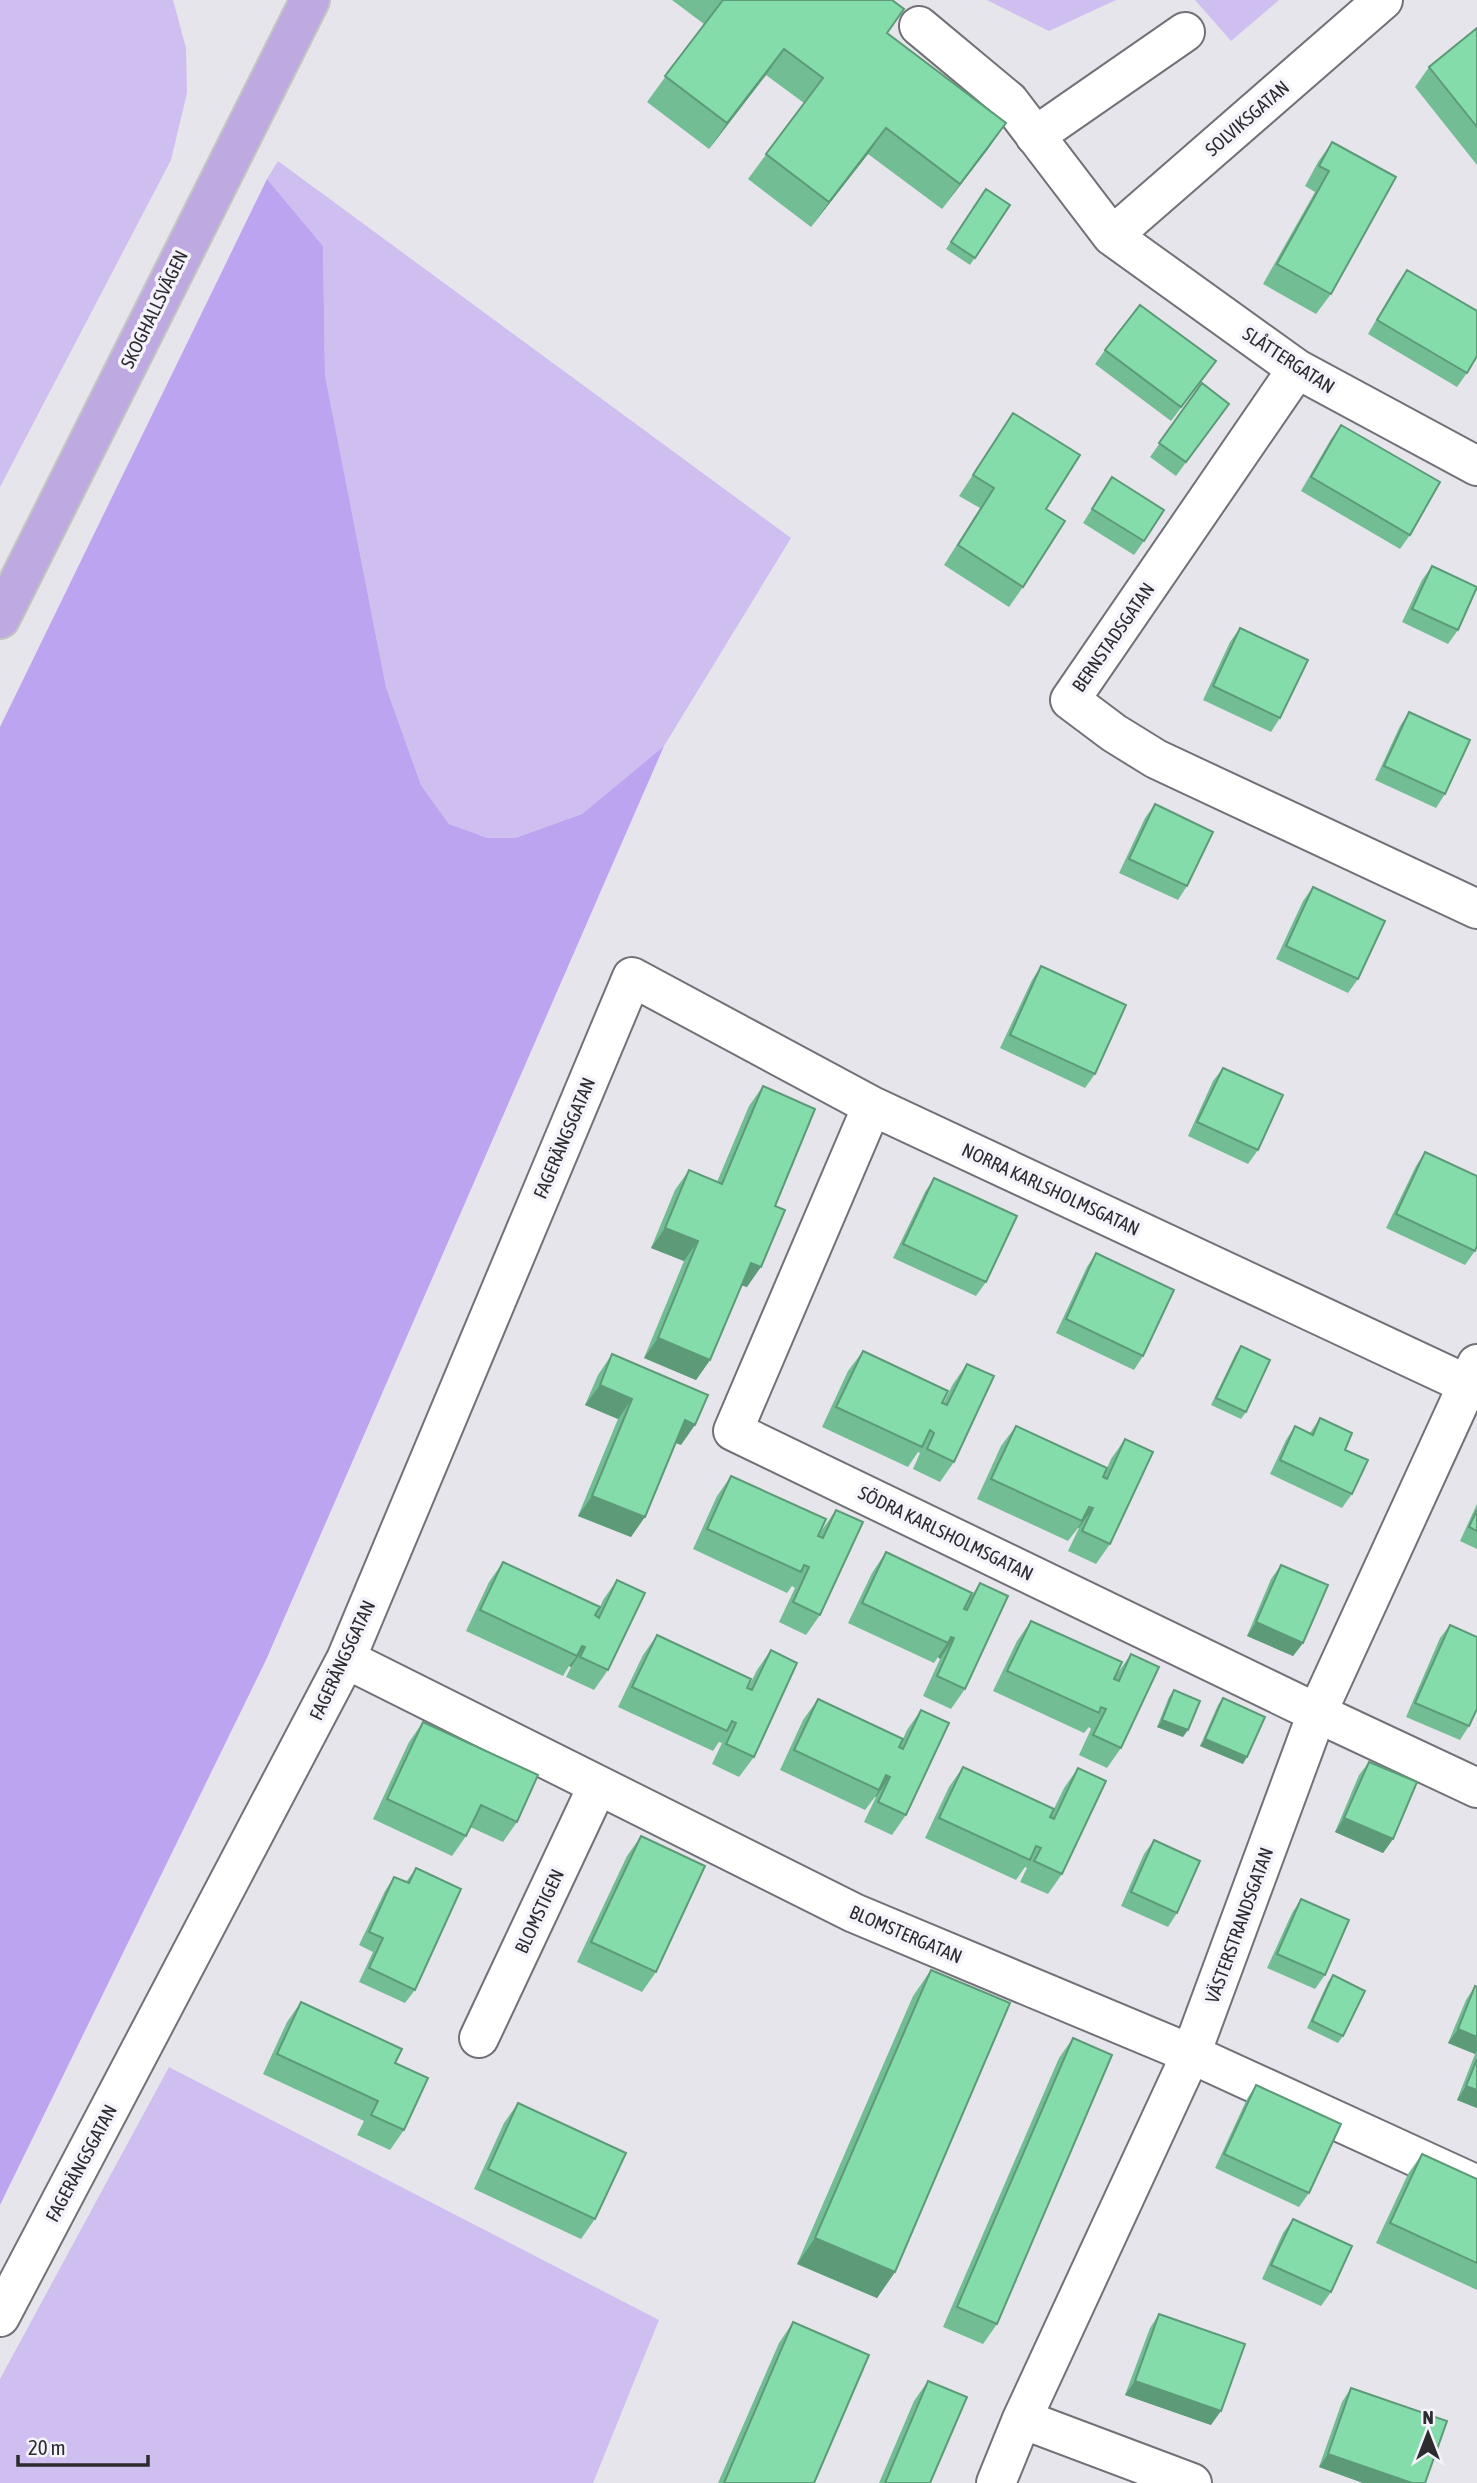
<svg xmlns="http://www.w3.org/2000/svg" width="1477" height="2483" font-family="'Asap Condensed',sans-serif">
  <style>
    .green { fill: #cebff0 }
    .forest { fill: #bda4f0 }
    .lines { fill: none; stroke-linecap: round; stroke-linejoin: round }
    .minor-casing { stroke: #727177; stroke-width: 42 }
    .major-casing { stroke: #c4c4c4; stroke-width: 42 }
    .minor { stroke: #fff; stroke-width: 38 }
    .major { stroke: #beaae0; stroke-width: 38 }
    .wall { fill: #72bd93 }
    .shaded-wall { fill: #5d9a78 }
    .building { fill: #85dcab; stroke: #5d9a78; stroke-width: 2 }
    .labels { text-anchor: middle; stroke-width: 7; stroke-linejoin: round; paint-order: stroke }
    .street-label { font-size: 19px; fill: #2c2b2e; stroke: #f4f2fa }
  </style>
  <rect width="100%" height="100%" fill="#e7e5ec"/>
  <path class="green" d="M0,0H173L186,48L187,93L171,160L0,487Z
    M987,0H1116L1049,31Z
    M1195,0H1279L1231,41Z
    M278,161L791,538L664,746L582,814L515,838H488L449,824L421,785L386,687L325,375L323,246L267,179Z
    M169,2067L659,2320L593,2483H0V2379Z"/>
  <path class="forest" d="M267,179L323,246L325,375L386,687L421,785L449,824L488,838H515L582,814L664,746L266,1660L0,2205V727Z"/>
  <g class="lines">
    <g class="minor-casing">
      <path id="minor" d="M919,26L1009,101L1112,236L1297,369L1477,466
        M1035,136L1185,32
        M1112,236L1383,0
        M1297,369L1070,700L1114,733L1156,759L1477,909
        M872,1106L733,1431L1317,1713L1477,1788
        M346,1659L854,1913L1191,2054L1477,2185
        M479,2038L598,1785
        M0,2317L346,1659L632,977L872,1106L1477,1389
        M1022,2419L1192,2483
        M996,2483L1022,2419L1191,2054L1317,1713L1477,1364"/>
    </g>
    <g class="major-casing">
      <path id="major" d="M0,619L310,0"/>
    </g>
    <use href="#minor" class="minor"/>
    <use href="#major" class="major"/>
  </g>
  <path class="wall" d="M672,0H892L887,34L1006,123L988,149L942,209L868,154L811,227L748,179L804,103L766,75L709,149L647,102L704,24Z
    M1477,28V165L1415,87L1429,67Z
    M1332,142L1331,294L1316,314L1263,284L1315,192L1305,186L1318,162Z
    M986,189L1010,205L970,265L946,249Z
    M1407,270L1467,373L1457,387L1368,334L1397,284Z
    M1105,350L1206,375L1171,421L1095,364Z
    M1202,383L1229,404L1176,476L1150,457Z
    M1013,413L1046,509L1023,587L1009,607L944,565L980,508L959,496Z
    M1341,425L1410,535L1400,549L1301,491L1331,439Z
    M1112,477L1144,541L1134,555L1083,523Z
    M1432,566L1458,630L1448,644L1402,622L1422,580Z
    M1240,628L1280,718L1271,732L1203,700L1230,642Z
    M1409,712L1445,794L1436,808L1375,780L1400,726Z
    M1155,804L1187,886L1178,900L1119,873L1145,818Z
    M1313,887L1358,979L1348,993L1276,959L1303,901Z
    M1041,966L1095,1074L1085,1088L1000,1048L1032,980Z
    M1223,1068L1258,1150L1248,1164L1188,1136L1213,1081Z
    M763,1086L775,1206L747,1287L742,1285L710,1360L696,1380L644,1358L684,1261L651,1248L675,1190L689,1170L717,1182L749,1106Z
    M1425,1152L1475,1251L1465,1265L1386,1228L1416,1166Z
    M934,1178L986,1282L976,1296L893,1258L925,1192Z
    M1096,1253L1143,1356L1134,1370L1056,1333L1087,1267Z
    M1241,1346L1246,1412L1241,1419L1211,1405L1236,1353Z
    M863,1351L943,1404L953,1384L967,1364L954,1462L940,1482L913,1469L920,1453L918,1452L908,1467L822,1427L848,1371Z
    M612,1354L681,1445L676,1443L631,1537L578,1516L618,1419L585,1405L598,1375Z
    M1320,1418L1345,1450L1352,1494L1342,1508L1270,1474L1286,1440L1295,1426L1310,1433Z
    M1016,1426L1107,1468L1111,1459L1125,1439L1110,1544L1096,1564L1068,1551L1079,1528H1078L1068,1541L977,1499L1001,1446Z
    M731,1476L819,1536L822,1530L836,1510L820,1615L806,1635L779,1622L795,1588L792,1586L787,1593L693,1549L717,1496Z
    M1477,1504V1549L1460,1541Z
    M886,1552L968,1601L980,1583L965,1689L951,1709L923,1696L940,1659L938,1657L934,1663L848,1623L872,1573Z
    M503,1562L600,1607L603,1600L617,1580L608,1670L594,1690L566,1677L571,1667L569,1666L563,1676L466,1631L489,1582Z
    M1281,1565L1303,1643L1293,1656L1247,1636L1271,1579Z
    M1031,1621L1117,1674L1131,1654L1121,1748L1107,1768L1079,1755L1091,1729L1089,1727L1084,1733L993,1691L1017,1641Z
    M1450,1625L1469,1726L1460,1740L1406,1717L1440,1638Z
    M657,1635L748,1688L757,1670L771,1650L754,1757L739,1777L712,1764L722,1743L719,1742L713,1751L618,1707L643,1655Z
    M1174,1690L1183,1737L1157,1727L1169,1697Z
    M1223,1698L1243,1764L1200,1746L1218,1705Z
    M818,1699L903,1739L907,1730L921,1710L906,1815L892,1835L864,1822L876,1797H875L865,1810L780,1770L803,1720Z
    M423,1722L517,1822L503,1842L470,1827L466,1836L452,1856L373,1819L409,1742Z
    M1369,1762L1393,1839L1383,1853L1335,1832L1359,1775Z
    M963,1767L1050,1817L1064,1788L1078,1768L1062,1874L1048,1894L1020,1882L1027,1868L1025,1867L1016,1880L925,1838L949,1787Z
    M641,1836L656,1972L642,1992L577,1962L627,1856Z
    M1154,1840L1177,1913L1168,1927L1121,1906L1144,1854Z
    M416,1868L415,1990L405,2003L359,1982L373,1952L359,1945L385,1891L394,1877L406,1882Z
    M1301,1899L1325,1975L1315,1989L1267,1968L1292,1913Z
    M931,1970L895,2272L877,2298L797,2264L913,1996Z
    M1333,1975L1343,2036L1338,2043L1307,2028L1328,1982Z
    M1475,1986L1477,1987V2108L1457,2100L1475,2054L1448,2043L1466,2000Z
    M301,2002L395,2063L404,2130L390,2150L357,2135L364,2121L263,2074L287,2022Z
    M1073,2038L997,2324L983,2344L943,2327L1059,2058Z
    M1256,2085L1309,2193L1299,2207L1215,2168L1247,2099Z
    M518,2103L595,2219L581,2239L474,2189L504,2123Z
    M1422,2154L1477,2179V2290L1376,2243L1408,2174Z
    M1293,2219L1331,2292L1321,2306L1262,2279L1283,2233Z
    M1159,2314L1211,2425L1125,2395L1150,2328Z
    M793,2322L814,2483H718L779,2343Z
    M928,2381L930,2483H879L914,2401Z
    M1351,2388L1425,2483H1363L1319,2467L1342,2402Z"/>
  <path class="shaded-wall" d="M784,49L766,75L709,149L727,123Z
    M1006,123L988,149L942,209L960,184Z
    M886,128L868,154L811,227L829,202Z
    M665,1228L698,1241L684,1261L651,1248Z
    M751,1263L761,1267L747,1287L737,1284Z
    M658,1338L710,1360L696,1380L644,1358Z
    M600,1385L632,1399L618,1419L585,1405Z
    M685,1420L695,1425L681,1445L671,1441Z
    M592,1496L645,1517L631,1537L578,1516Z
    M1089,1507L1093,1508L1079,1528H1078L1082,1521Z
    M1256,1622L1303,1643L1293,1656L1247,1636Z
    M951,1637L954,1638L940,1659L938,1657Z
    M582,1646L585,1647L571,1667L569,1666L577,1656Z
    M1162,1720L1188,1730L1183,1737L1157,1727Z
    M1205,1739L1247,1757L1243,1764L1200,1746Z
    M886,1775L890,1777L876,1797H875L879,1790Z
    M1344,1818L1393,1839L1383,1853L1335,1832Z
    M1458,2029L1477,2037V2051L1475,2054L1448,2043Z
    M1466,2086L1477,2090V2108L1457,2100Z
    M815,2238L895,2272L877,2298L797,2264Z
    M1135,2381L1221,2411L1211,2425L1125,2395Z
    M1328,2454L1412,2483H1363L1319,2467Z"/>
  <path class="building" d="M723,0H892L904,9L887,33L1006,123L960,184L886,128L829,202L766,154L823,78L784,49L727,123L665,76Z
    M1477,28V127L1429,67Z
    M1332,142L1396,177L1331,294L1277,264L1329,171L1319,166Z
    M986,189L1010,205L975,258L951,242Z
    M1407,270L1477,311V356L1467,373L1377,320Z
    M1140,305L1216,361L1181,407L1105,350Z
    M1202,383L1229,404L1186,462L1159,443Z
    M1013,413L1080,455L1046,509L1065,521L1023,587L958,545L994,488L973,475Z
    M1341,425L1440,482L1410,535L1311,477Z
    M1112,477L1164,510L1144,541L1092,509Z
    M1432,566L1477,587L1458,630L1412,609Z
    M1240,628L1308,660L1280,718L1213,686Z
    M1409,712L1470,740L1445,794L1384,766Z
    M1155,804L1213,832L1187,886L1129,859Z
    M1313,887L1385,921L1358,979L1286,946Z
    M1041,966L1126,1005L1095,1074L1010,1035Z
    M1223,1068L1283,1095L1258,1150L1197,1122Z
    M763,1086L815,1109L775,1206L785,1210L761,1267L751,1263L710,1360L658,1338L698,1241L665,1228L689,1170L722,1184Z
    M1425,1152L1477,1176V1246L1475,1251L1396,1214Z
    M934,1178L1017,1216L986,1282L903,1244Z
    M1096,1253L1174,1290L1143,1356L1066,1319Z
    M1241,1346L1270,1360L1246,1412L1216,1398Z
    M863,1351L948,1391L942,1403L947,1405L967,1364L994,1376L954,1462L927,1449L934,1433L930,1430L922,1447L836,1407Z
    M612,1354L708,1395L695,1425L685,1420L645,1517L592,1496L632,1399L600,1385Z
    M1320,1418L1352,1433L1345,1450L1368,1460L1352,1494L1280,1460L1295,1426L1313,1435Z
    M1016,1426L1107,1468L1103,1477L1107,1479L1125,1439L1153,1452L1110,1544L1082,1531L1093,1508L1089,1507L1082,1521L991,1479Z
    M731,1476L826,1519L818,1536L823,1538L836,1510L863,1522L820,1615L793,1602L809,1567L804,1565L801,1572L707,1529Z
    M1477,1510V1531L1469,1527Z
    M886,1552L972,1593L964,1609L967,1610L980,1583L1008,1596L965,1689L937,1676L954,1638L951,1637L948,1643L862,1603Z
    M503,1562L600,1607L595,1615L599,1618L617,1580L645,1593L608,1670L580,1657L585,1647L582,1646L577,1656L480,1610Z
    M1281,1565L1328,1585L1303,1643L1256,1622Z
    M1031,1621L1122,1662L1114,1679L1119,1681L1131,1654L1159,1667L1121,1748L1093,1735L1106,1709L1101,1707L1099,1713L1007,1671Z
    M1450,1625L1477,1637V1709L1469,1726L1415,1703Z
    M657,1635L751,1679L747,1688L752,1690L771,1650L797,1663L754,1757L726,1744L736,1723L732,1721L727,1731L632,1687Z
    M1174,1690L1200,1701L1188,1730L1162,1720Z
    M1223,1698L1265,1717L1247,1757L1205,1739Z
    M818,1699L903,1739L899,1747L903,1749L921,1710L949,1723L906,1815L878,1802L890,1777L886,1775L879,1790L794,1750Z
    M423,1722L538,1775L517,1822L481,1805L466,1836L387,1799Z
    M1369,1762L1417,1782L1393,1839L1344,1818Z
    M963,1767L1054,1809L1050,1817L1054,1819L1078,1768L1106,1781L1062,1874L1034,1861L1041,1848L1036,1846L1030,1860L939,1818Z
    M641,1836L705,1866L656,1972L591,1942Z
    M1154,1840L1200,1861L1177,1913L1131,1892Z
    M416,1868L461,1889L415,1990L369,1968L383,1938L369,1932L394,1877L409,1883Z
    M1301,1899L1349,1920L1325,1975L1277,1954Z
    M931,1970L1010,2003L895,2272L815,2238Z
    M1333,1975L1365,1991L1343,2036L1312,2021Z
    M1475,1986L1477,1987V2037L1458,2029Z
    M301,2002L402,2049L395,2063L428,2078L404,2130L371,2115L378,2101L277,2054Z
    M1073,2038L1112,2055L997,2324L957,2307Z
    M1477,2059V2090L1466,2086Z
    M1256,2085L1341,2124L1309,2193L1224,2154Z
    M518,2103L626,2153L595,2219L488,2169Z
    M1422,2154L1477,2179V2263L1390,2223Z
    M1293,2219L1352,2246L1331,2292L1271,2265Z
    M1159,2314L1245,2344L1221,2411L1135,2381Z
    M793,2322L869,2355L814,2483H724Z
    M928,2381L967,2397L930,2483H885Z
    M1351,2388L1447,2421L1425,2483H1412L1328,2454Z"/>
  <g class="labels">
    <g class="street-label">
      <text transform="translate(1247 118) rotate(-41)" y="7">SOLVIKSGATAN</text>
      <text transform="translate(154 309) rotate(-64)" y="7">SKOGHALLSVÄGEN</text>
      <text transform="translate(1289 360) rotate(33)" y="7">SLÅTTERGATAN</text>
      <text transform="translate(1113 637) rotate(-55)" y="7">BERNSTADSGATAN</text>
      <text transform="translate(564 1138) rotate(-67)" y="7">FAGERÄNGSGATAN</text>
      <text transform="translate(1051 1189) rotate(25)" y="7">NORRA KARLSHOLMSGATAN</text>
      <text transform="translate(946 1533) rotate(26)" y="7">SÖDRA KARLSHOLMSGATAN</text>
      <text transform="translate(342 1660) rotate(-65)" y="7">FAGERÄNGSGATAN</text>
      <text transform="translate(539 1911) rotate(-65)" y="7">BLOMSTIGEN</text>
      <text transform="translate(1239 1925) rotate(-70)" y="7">VÄSTERSTRANDSGATAN</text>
      <text transform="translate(906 1934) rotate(23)" y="7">BLOMSTERGATAN</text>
      <text transform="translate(81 2163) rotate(-62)" y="7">FAGERÄNGSGATAN</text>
    </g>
  </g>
  <g transform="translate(1428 2434)" stroke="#f4f2fa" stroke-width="5" paint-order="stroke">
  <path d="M0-5L12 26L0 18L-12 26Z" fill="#2c2b2e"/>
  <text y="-10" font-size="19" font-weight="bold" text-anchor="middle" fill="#2c2b2e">N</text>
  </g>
  <path d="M18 2455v10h130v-10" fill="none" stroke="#2c2b2e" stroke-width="3.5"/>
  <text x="28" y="2455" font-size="21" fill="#2c2b2e" stroke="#f4f2fa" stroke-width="5" paint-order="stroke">20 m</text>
</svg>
